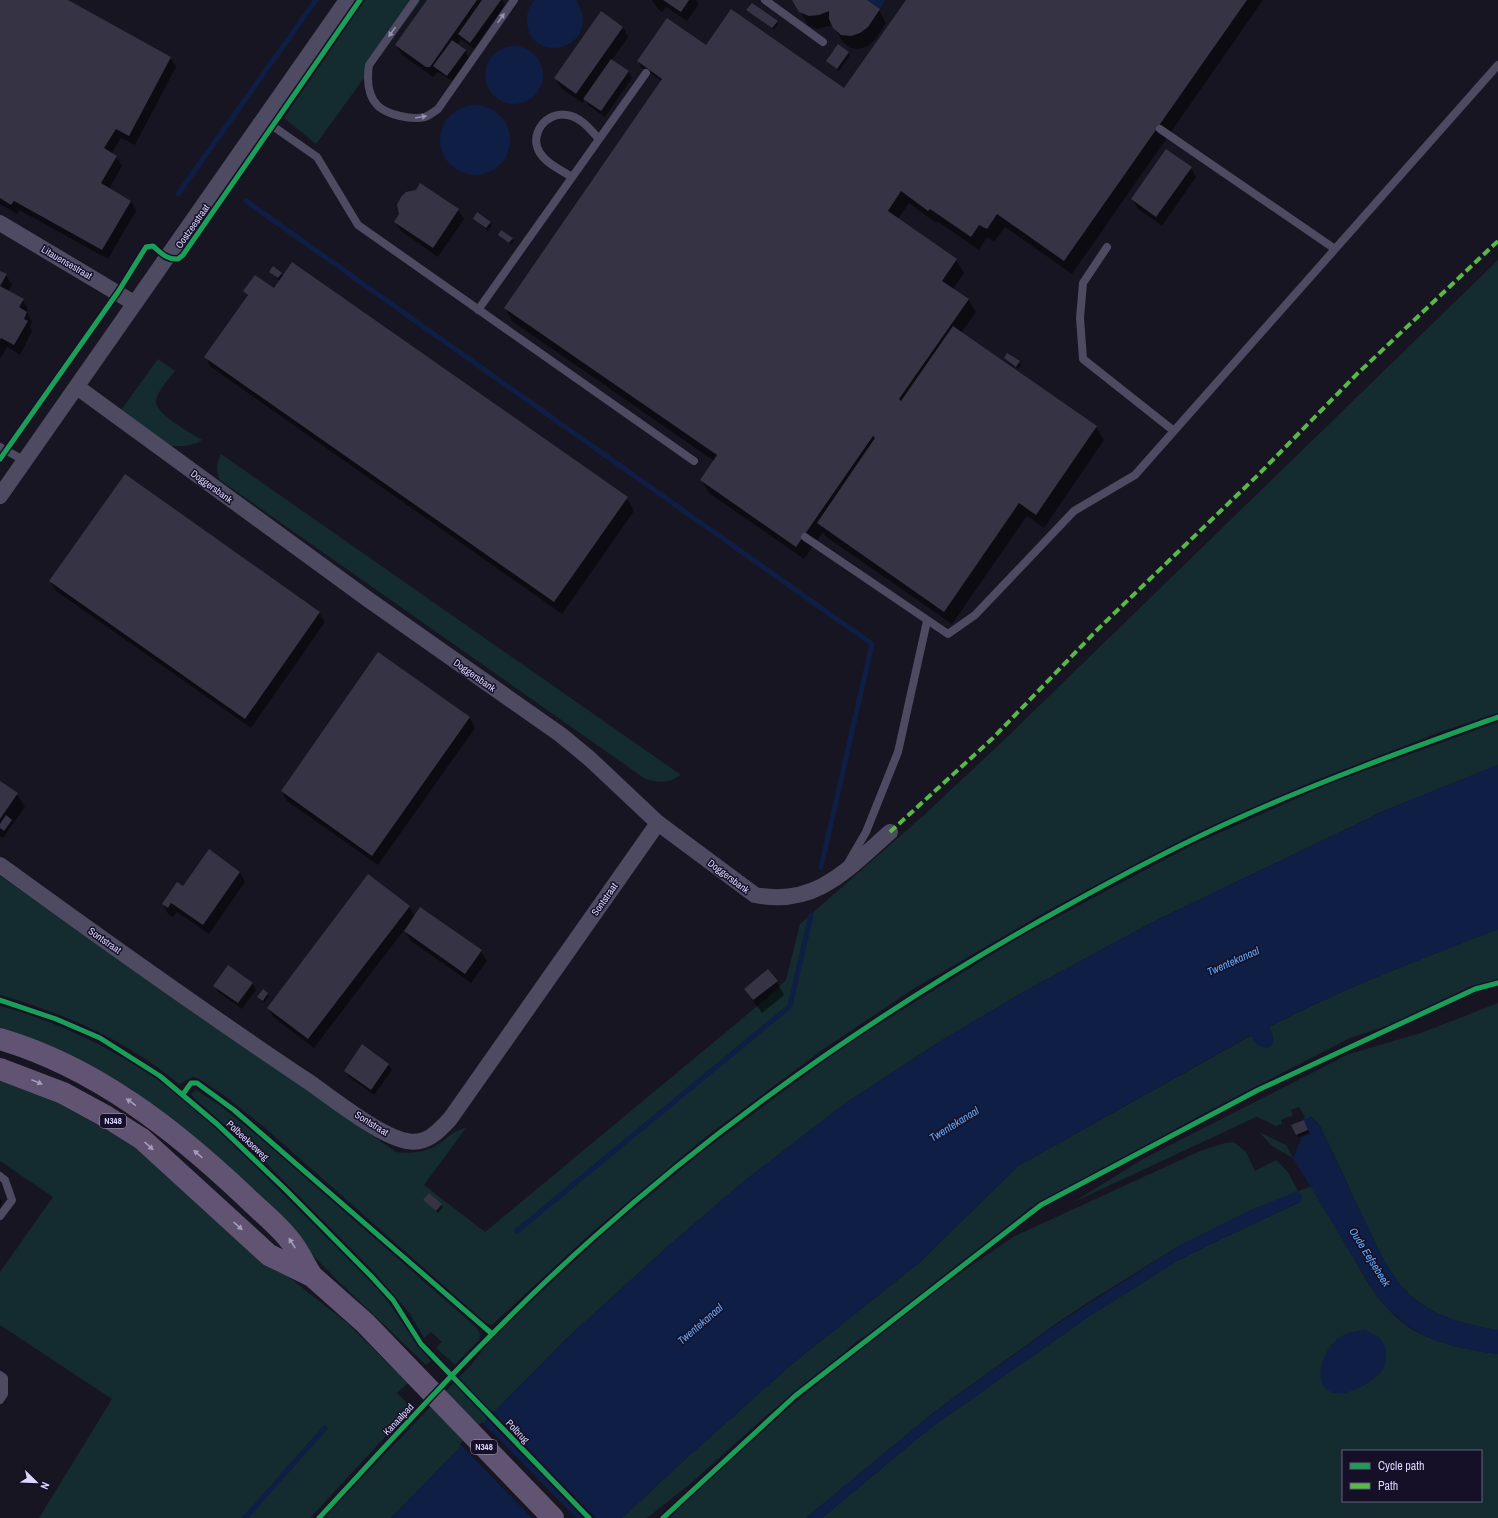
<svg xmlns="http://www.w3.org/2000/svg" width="1498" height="1518" font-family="'Archivo Narrow',sans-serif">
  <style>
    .green { fill: #142b2f; fill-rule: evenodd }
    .water { fill: #0e1e45 }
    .pier { fill: #181522 }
    .shadow { fill: #0007; fill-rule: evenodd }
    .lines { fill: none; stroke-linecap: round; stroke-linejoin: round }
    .stream { stroke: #0e1e45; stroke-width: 5 }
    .building { fill: #363344 }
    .service { stroke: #4d4a62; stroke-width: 8 }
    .minor { stroke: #4d4a62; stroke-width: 16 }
    .primary { stroke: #615473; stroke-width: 22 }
    .quiet { stroke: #58b947; stroke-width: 4; stroke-dasharray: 8 4; stroke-linecap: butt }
    .cycleway-casing { stroke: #151027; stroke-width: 8 }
    .cycleway { stroke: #1a9f57; stroke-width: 5 }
    .oneway { fill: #9590b0 }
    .oneway2 { fill: #a59cbf }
    .labels { text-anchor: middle; stroke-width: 3; stroke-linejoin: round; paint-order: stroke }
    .shield { fill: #151027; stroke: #a19bbe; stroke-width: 1 }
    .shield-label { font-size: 9px; font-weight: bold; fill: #ddd6fe }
    .street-label { font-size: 10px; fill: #ddd6fe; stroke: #151027 }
    .water-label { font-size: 11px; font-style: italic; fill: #65acfd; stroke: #151027 }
  </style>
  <rect width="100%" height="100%" fill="#181522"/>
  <path class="green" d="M365,0H421L316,144L284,118Z
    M1498,260V713L1443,731L1312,782L1196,833L1049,910L910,991L825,1048L707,1136L590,1234L492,1325L486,1323L263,1126L225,1096L199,1079L193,1077L179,1084C128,1041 64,1013 0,995V876L396,1152C413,1154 430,1152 444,1140C452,1134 456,1130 466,1128L424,1185L485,1232L767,998L786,980L800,924L924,815L1003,741Z
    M158,359L175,371C169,379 158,390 156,400C153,413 191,433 202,440L197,443L185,446H171L121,410Z
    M221,454L681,775C667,783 660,784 644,778L220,480C215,470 217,463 221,454Z
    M1498,722V765L1386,810L1153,922L1027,990L944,1039L847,1102L743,1182L666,1248L565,1340L391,1518H323L471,1365L492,1338L517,1314L607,1231L702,1152L847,1044L1020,937L1190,846L1331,783Z
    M1498,929V985L1420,1015L1350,1038L1203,1114L1074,1185L959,1266L891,1322L857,1341L826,1370L767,1415L690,1484L647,1518H622L682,1462L792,1364L920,1262L1018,1166L1252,1035L1266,1048L1273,1044V1036L1269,1027C1343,988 1421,959 1498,929Z
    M1498,1003V1330C1466,1325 1434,1317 1409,1294C1391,1277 1380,1253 1369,1230C1352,1196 1337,1160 1320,1126L1312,1117L1303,1120L1305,1117L1299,1107L1291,1110L1293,1115L1281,1120L1282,1124L1276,1126L1257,1117L1254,1118L1072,1203L1143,1159L1349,1054L1421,1033Z
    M0,1006C56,1021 110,1047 158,1080C194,1105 225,1137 256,1167C296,1207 336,1247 376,1287C397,1311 410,1338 431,1361L426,1365L336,1279L295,1237L156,1108L133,1090L106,1074L0,1030Z
    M0,1079L45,1096L109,1131L140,1151L272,1264L346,1322L408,1383L397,1393L412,1408L310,1518H39L112,1399L0,1325V1272L53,1197L0,1161Z
    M196,1090L218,1104L258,1136L477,1328L480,1334L479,1340L455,1365L436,1348L442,1342L431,1332L424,1338L410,1314L373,1271L254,1151L193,1097L191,1094Z
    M1259,1132L1286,1145L1293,1158L1272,1146Z
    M1234,1142L1246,1152L1255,1171L1276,1160L1288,1172L1298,1191L1312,1186C1324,1207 1336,1229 1349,1250C1368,1283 1386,1317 1421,1334C1446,1346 1471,1350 1498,1354V1518H822L929,1429L1088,1317L1177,1261L1217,1241L1300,1202L1271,1203L1249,1211L1179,1246L1095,1298L1057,1323L934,1412L806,1518H670C694,1489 730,1460 758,1435C839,1363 925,1295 1015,1236L1200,1151L1225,1143ZM1343,1451H1481V1501H1343Z"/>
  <path class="water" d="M534,0H576C605,47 532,68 527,23C526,14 529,7 534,0Z
    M867,0H885L880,9Z
    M485 75a29 29 0 1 1 58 0a29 29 0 1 1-58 0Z
    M440 140a35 35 0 1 1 70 0a35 35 0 1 1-70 0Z
    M1498,765V929C1421,959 1343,988 1269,1027L1273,1036V1044L1266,1048C1256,1046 1255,1043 1251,1035L1018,1166L920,1262L792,1364L682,1462L622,1518H391L565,1340L666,1248L743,1182L847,1102L944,1039L1027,990L1153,922L1386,810Z
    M1311,1117L1320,1126C1337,1160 1352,1196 1369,1230C1380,1253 1391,1277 1409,1294C1434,1317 1466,1325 1498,1330V1354C1445,1346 1415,1340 1378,1298L1293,1158L1302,1137L1310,1134L1304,1120Z
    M1298,1191L1302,1196L1300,1202L1217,1241L1177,1261L1088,1317L929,1429L822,1518H806L934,1412L1057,1324L1179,1246L1249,1211Z
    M1365,1330L1379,1337L1385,1346C1386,1352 1387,1360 1384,1367C1377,1381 1344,1400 1329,1391C1311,1379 1325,1347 1339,1338C1347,1332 1355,1331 1365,1330Z"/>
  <path class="pier" d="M492,1411L596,1518H583L486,1418Z
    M482,1422L576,1518H532L460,1444Z"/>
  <path class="shadow" d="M0,0H66L170,57L176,67L135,145L121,138L112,153L116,156L122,166L109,189L131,201L136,211L108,259L19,210L17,214L0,204Z
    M428,0H502L505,5L474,49L461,39L457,45L465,51L469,57L452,81L438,72L433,77L402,55L396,45Z
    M652,0H696L699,4L687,21L666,7L662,12L657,8Z
    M793,0H865L879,10L886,23L875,40L868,46L859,49L850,48L842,41L833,25L817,29L808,25Z
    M907,0H1263L1072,274L1005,227L994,242L987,237L979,250L937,221L936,223L909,203L898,219L956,260L964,273L953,289L968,299L976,312L961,333L1096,427L1104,440L1044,528L1027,516L952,624L825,536L823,532L804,559L709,493L701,480L714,461L512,321L505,308L662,81L641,67L638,61L706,46L845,90Z
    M748,10L777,22L778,24L774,30Z
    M623,27L628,37L612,60L629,72L632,78L605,117L588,105L585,99L582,103L561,88L555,78Z
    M848,53L850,55L839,71L827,61Z
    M1191,168L1196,177L1162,226L1138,209L1132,199Z
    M458,210L464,219L438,257L401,231L395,222Z
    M474,219L490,222L492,225L488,231Z
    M499,235L512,239L514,241L511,245Z
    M0,272L6,275L12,285L8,292L23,300L28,310L27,312L32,322L30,327L32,331L20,355L7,347L0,359ZM20,303H22L17,312Z
    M270,272L281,273L283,276L627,498L634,511L562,614L211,367L206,357L248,297L245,291L274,289L280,281Z
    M1005,358L1019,362L1021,365L1018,369Z
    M50,581L319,612L325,622L251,728L56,591Z
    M378,654L470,718L475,728L378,865L287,801L282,791Z
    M0,782L17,794L25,807L3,838L0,836Z
    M240,872L245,882L209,934L177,912L173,917L168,914L163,904L183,887Z
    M409,906L415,917L481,951L487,961L471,983L411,941L404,930L314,1048L273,1017L268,1008Z
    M777,982L784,995L762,1013L745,989Z
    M252,983L256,990L242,1009L218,992L215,986Z
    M267,994L269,996L264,1003L258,997Z
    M388,1064L392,1070L374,1095L349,1077L345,1071Z
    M1305,1124L1309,1133L1298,1137L1297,1135Z
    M429,1194L443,1207L438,1213L424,1200Z
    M0,1198L2,1201L0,1208Z"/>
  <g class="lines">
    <path class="stream" d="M178,194L316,0
      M246,201L872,644L821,867
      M517,1231L790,1006L811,915
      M245,1518L325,1428"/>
  </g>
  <path class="building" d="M0,0H68L171,57L129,136L116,129L104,148L117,156L101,183L131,201L102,250L14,201L11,205L0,198Z
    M427,0H477L430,67H426L395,45Z
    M482,0H501L470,43L458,34Z
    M663,0H689L681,12Z
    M792,0H867L880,9L868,27L860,33L851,36L841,35L833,28L829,19V11L819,15L809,16L799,12Z
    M906,0H1247L1064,261L997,214L987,229L979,225L971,237L930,209L928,211L901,191L888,211L957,259L942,281L969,299L899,399L901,401L953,326L1097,426L1036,515L1019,503L944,612L817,523L875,438L873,436L796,547L700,480L717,455L504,308L662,79L637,61L667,18L706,45L731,9L844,88Z
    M752,3L778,21L772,28L746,10Z
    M601,11L623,27L576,94L554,78Z
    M452,40L466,50L447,76L433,66Z
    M838,44L849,52L837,69L826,61Z
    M611,59L629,71L601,111L583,99Z
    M1166,149L1192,167L1156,217L1131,199Z
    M420,183L459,209L433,248L394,222L399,214L397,205L401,197L406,192L416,190Z
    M477,212L491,222L486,228L473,219Z
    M501,230L513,238L509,243L498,235Z
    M292,262L628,497L554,602L204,357L248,295L243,291L255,275L274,288Z
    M273,266L282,273L278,278L269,272Z
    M0,271L7,274L0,286L24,299L19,307L27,312L24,319L28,321L14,345L1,338L0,340Z
    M1007,353L1020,361L1016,367L1004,358Z
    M125,474L320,612L245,719L49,581Z
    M378,652L470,717L372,856L281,791Z
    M0,781L18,793L0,819Z
    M6,815L12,820L4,831L0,828V824Z
    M209,849L240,872L203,925L171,903L168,908L162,904L177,882L183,886Z
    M368,874L410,906L308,1039L267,1008Z
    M420,907L482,950L465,974L404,931Z
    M228,965L253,983L238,1003L213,986Z
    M768,969L778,981L753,1000L744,989Z
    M263,989L268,993L263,1001L257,997Z
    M362,1044L389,1064L371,1090L344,1071Z
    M1304,1120L1308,1130L1296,1135L1291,1125Z
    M429,1193L442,1204L436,1211L423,1200Z"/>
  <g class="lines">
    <path class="service" d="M415,0L369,65C367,78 367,95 378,106C388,115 411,120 425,117C430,115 434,112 438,109L514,0
      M765,0L823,42
      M264,120L317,157L358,225L694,461
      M1160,129L1335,249
      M572,177C561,170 547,164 540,153C528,135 546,111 567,115C581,117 590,129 599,139
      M1107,247L1083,283L1080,318L1083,359L1174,431
      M478,310L646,73
      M0,447L25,461
      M805,537L948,634L975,615L1074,511L1135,475L1498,65
      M848,863L866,832L898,752L927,621
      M0,1176L5,1180L12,1200L0,1216
      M0,1375L4,1378V1394L0,1400"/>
    <path class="minor" d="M0,223L134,303
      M77,387L369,600L561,735L590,759L658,823L755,895C816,907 848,869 890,832
      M0,496L347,0
      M0,865C102,939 204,1012 309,1082C332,1098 381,1137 407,1141C426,1145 438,1132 450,1119L658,823"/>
    <path class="primary" d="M0,1039C95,1067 174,1129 245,1196C259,1210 276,1223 288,1238C298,1249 304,1264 312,1276
      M0,1069L63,1093L107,1117L142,1139L269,1255L312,1276L365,1323L553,1518"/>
    <path class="quiet" d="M890,832L993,738L1098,629L1258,475L1357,374L1498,241"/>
    <g class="cycleway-casing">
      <path id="cycleway" d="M0,459L118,292L146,247L153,246C161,253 167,260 178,259L183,255L360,0
        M0,1000L56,1019L100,1038L160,1076L217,1124L285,1189L371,1276L393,1300L421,1344L589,1518
        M183,1094L191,1083H197L234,1110L491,1333
        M319,1518C408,1422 495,1325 593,1238C736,1110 894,1002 1061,909C1120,876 1180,844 1241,817C1325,779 1412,748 1498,717
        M663,1518L795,1396L1041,1205L1258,1090L1475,989L1498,983"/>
    </g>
    <use href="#cycleway" class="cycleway"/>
  </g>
  <defs><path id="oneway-solid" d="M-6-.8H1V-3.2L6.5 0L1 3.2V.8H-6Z"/></defs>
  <g class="oneway">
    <use href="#oneway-solid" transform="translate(501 18) rotate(-55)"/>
    <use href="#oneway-solid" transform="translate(392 32) rotate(125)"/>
    <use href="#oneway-solid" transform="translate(421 117) rotate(-10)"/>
  </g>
  <g class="oneway2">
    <use href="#oneway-solid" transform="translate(37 1082) rotate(22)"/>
    <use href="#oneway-solid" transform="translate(131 1102) rotate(-144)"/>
    <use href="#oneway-solid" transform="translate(149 1146) rotate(42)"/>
    <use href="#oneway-solid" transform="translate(198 1154) rotate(-139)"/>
    <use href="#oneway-solid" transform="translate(238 1226) rotate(42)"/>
    <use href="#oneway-solid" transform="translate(292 1243) rotate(-122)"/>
  </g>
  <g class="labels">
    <g class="shield">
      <rect x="100" y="1114" width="26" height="14" rx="3"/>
      <rect x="471" y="1440" width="26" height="14" rx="3"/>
    </g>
    <g class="shield-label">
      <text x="113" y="1124">N348</text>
      <text x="484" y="1450">N348</text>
    </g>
    <g class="street-label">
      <text transform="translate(192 226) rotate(-55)" y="4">Oostzeestraat</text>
      <text transform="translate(67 262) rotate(30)" y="4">Litauensestraat</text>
      <text transform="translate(212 486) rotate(36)" y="4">Doggersbank</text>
      <text transform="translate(475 675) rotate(35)" y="4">Doggersbank</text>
      <text transform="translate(729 876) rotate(37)" y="4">Doggersbank</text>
      <text transform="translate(604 899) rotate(-55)" y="4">Sontstraat</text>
      <text transform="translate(105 940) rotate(35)" y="4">Sontstraat</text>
      <text transform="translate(372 1123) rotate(32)" y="4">Sontstraat</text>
      <text transform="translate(248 1140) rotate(43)" y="4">Polbeekseweg</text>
      <text transform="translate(398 1419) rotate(-47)" y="4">Kanaalpad</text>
      <text transform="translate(518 1431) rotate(46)" y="4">Polbrug</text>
    </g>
    <g class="water-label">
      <text transform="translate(1233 961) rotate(-24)" y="4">Twentekanaal</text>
      <text transform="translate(954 1124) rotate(-32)" y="4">Twentekanaal</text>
      <text transform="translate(1370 1257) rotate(58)" y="4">Oude Eefsebeek</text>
      <text transform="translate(700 1324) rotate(-41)" y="4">Twentekanaal</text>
    </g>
  </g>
  <rect x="1342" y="1450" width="140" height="52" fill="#151027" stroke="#655f7d"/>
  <rect x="1350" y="1463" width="20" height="6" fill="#1a9f57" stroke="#655f7d"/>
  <text x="1378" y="1470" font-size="12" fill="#ddd6fe">Cycle path</text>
  <rect x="1350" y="1483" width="20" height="6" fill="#58b947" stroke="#655f7d"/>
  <text x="1378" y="1490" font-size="12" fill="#ddd6fe">Path</text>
  <g transform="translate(36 1482) rotate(113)" stroke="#151027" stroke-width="3" paint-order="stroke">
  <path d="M0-3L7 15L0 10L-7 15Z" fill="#ddd6fe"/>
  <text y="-6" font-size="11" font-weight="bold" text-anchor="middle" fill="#ddd6fe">N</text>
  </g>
</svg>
